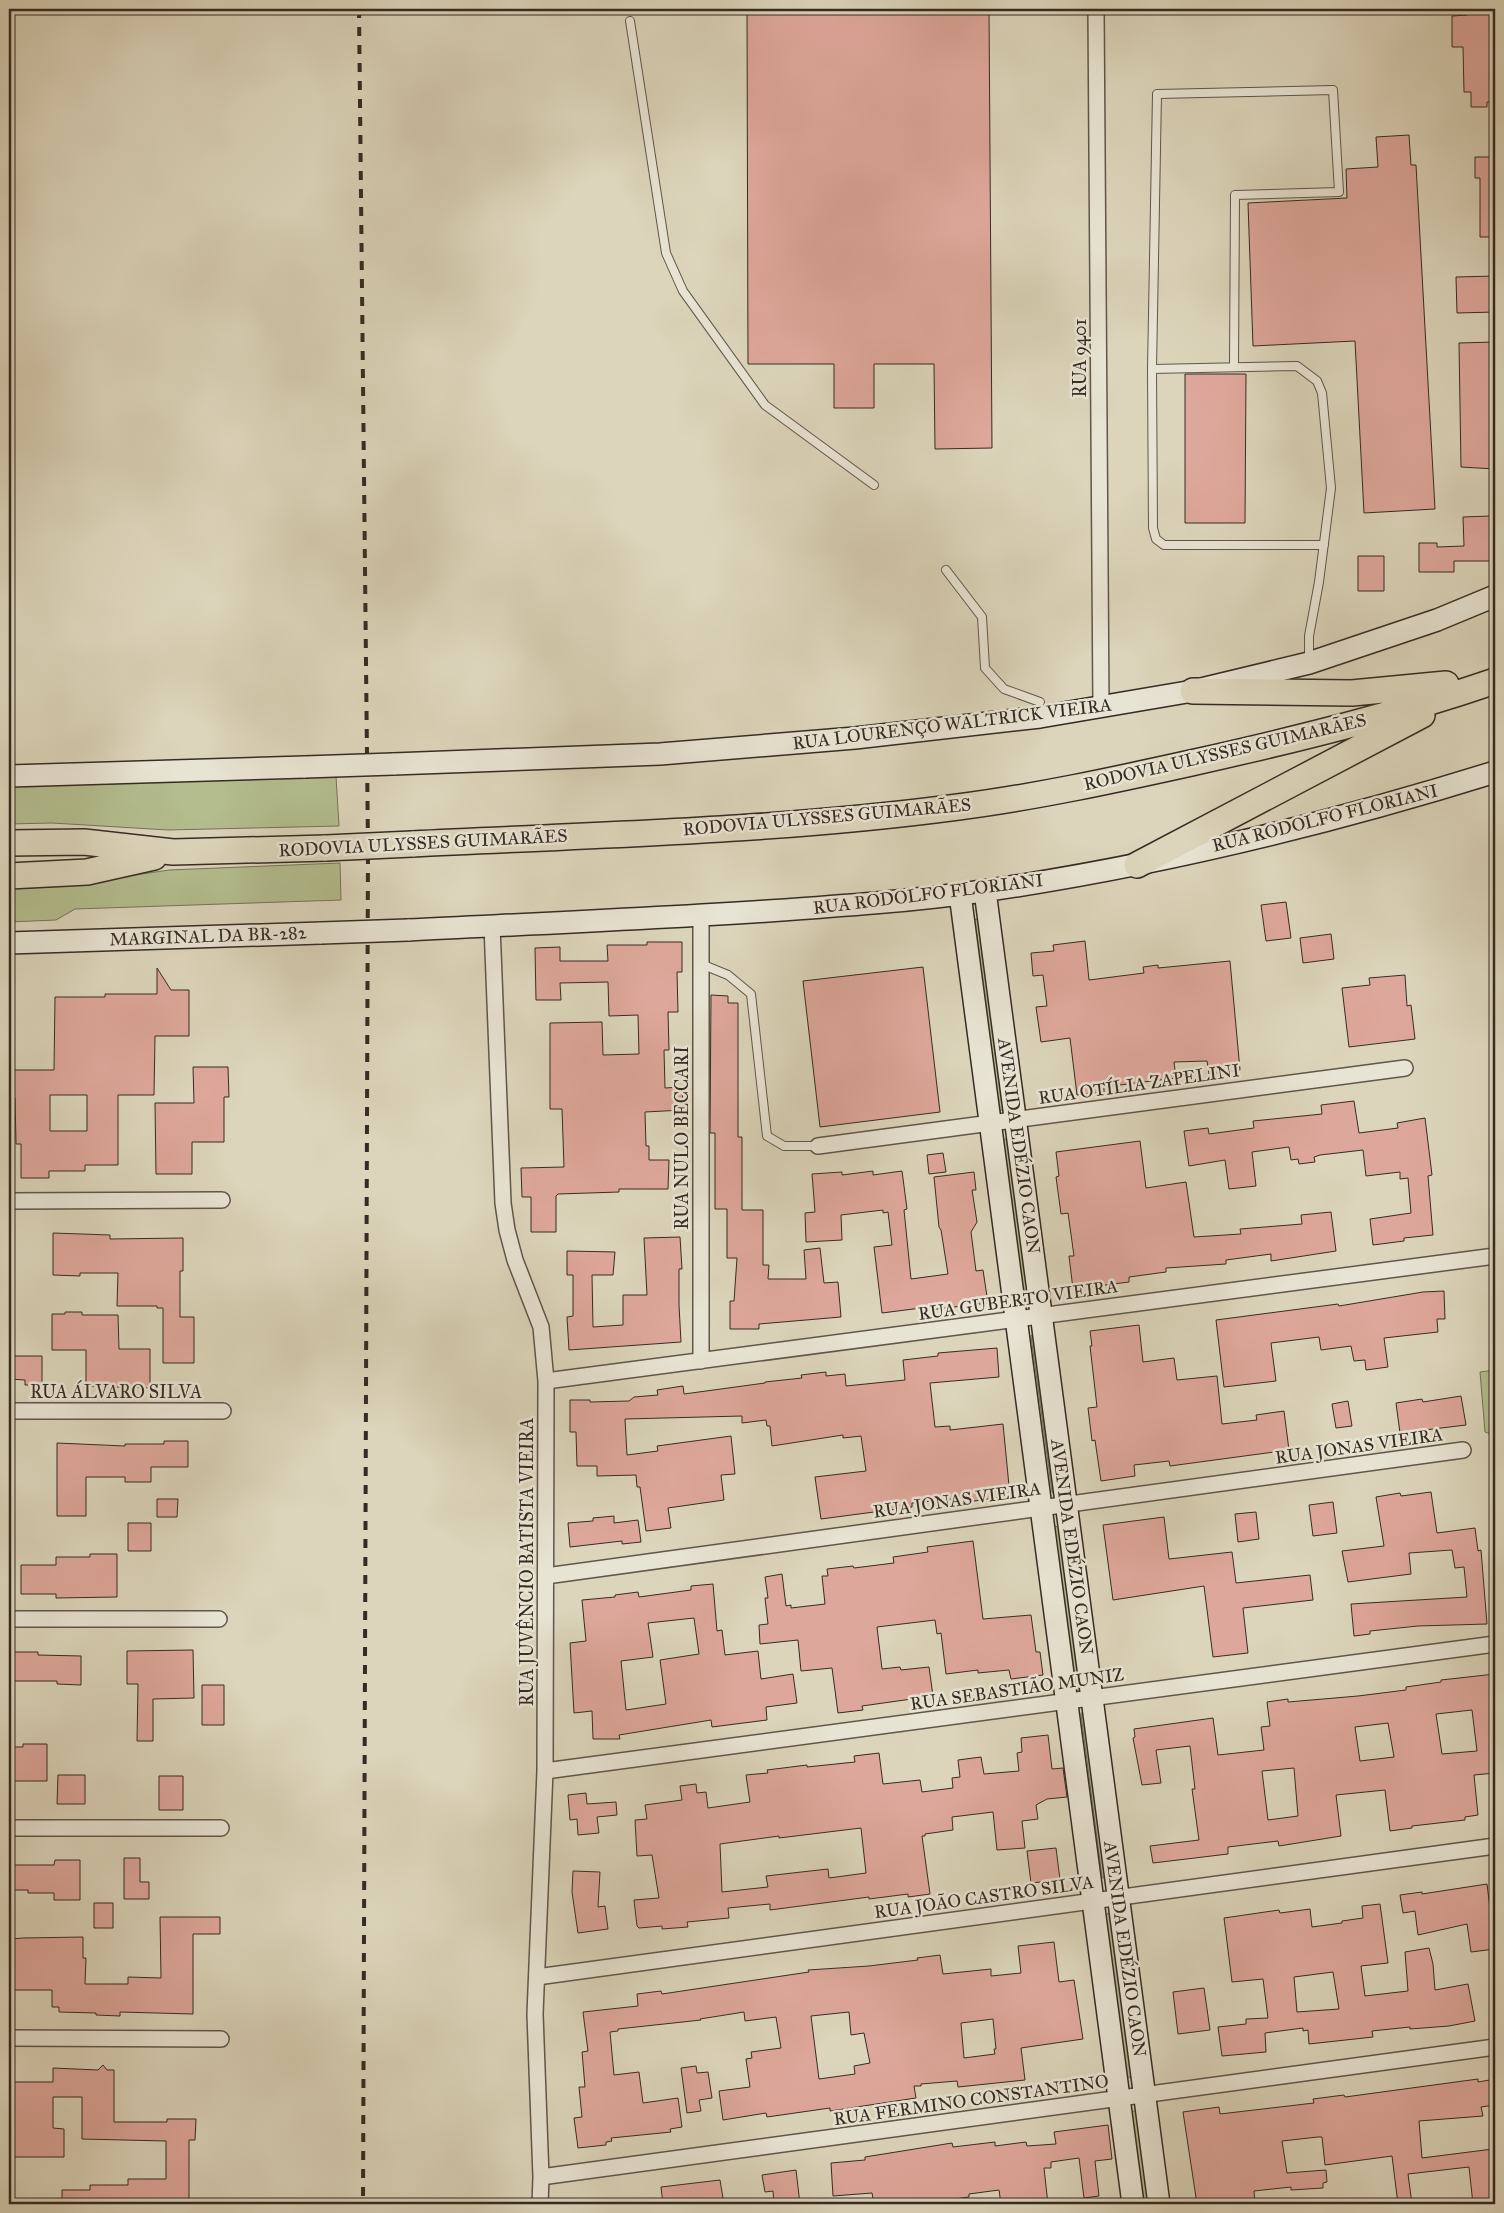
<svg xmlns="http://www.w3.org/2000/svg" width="1504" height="2213" font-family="'IM FELL Great Primer',serif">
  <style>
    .green { fill: #b3bd8e; stroke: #747459 }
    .building { fill: #dea79b; stroke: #362b24; fill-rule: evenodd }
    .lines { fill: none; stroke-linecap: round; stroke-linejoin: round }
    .service-casing { stroke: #60564a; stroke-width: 10 }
    .minor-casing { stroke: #60564a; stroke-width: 18 }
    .secondary-casing { stroke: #362b24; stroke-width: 24 }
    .trunk-casing { stroke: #362b24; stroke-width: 28 }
    .service { stroke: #e8e4d3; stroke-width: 8 }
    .minor { stroke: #e8e4d3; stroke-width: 15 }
    .secondary { stroke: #e8e4d3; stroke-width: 21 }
    .trunk { stroke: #dcd5bb; stroke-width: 25 }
    .rail { stroke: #362b24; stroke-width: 4; stroke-dasharray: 9 9; stroke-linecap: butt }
    .secondary-bridge-casing { stroke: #362b24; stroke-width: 24; stroke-linecap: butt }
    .trunk-bridge-casing { stroke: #362b24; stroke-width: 28; stroke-linecap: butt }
    .secondary-bridge { stroke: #e8e4d3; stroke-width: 21 }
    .trunk-bridge { stroke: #dcd5bb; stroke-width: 25 }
    .labels { text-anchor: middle; stroke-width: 5; stroke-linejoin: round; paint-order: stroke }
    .street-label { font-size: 18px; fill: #362b24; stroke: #e8e4d3 }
  </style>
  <rect width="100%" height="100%" fill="#dcd5bb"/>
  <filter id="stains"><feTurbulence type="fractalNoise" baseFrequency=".004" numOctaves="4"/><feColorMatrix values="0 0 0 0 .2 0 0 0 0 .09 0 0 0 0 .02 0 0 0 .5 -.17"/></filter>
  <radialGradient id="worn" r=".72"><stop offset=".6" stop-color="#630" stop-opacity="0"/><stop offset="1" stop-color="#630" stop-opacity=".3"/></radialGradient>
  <path class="green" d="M336,776L339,826L168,830L52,823L9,824V786Z
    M340,863L341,900L75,909L56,920L9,922V886L81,883L169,870Z
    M977,919L980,921L1005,1108L1000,1111L997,1109L974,920Z
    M1007,1138L1028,1294L1025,1295L1022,1292L1002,1142Z
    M1034,1333L1054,1494L1052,1492L1031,1336Z
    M1495,1370V1436L1485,1432L1480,1372Z
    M1055,1526L1061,1528L1082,1688L1077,1692L1074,1689L1053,1529Z
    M1083,1711L1105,1879L1102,1877L1081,1714Z
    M1108,1913H1111L1133,2077L1130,2078L1127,2076L1106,1916Z
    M1137,2109L1152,2204H1144L1131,2113Z"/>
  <path class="building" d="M747,9H989L992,448L935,449L934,364H874V408H834V364H748Z
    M1466,9H1495V102H1487V107H1471V92H1464L1463,47H1452V16L1467,15Z
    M1409,135L1411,165H1416L1435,509L1364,513L1355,341L1253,346L1248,203L1347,198L1346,169L1378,167L1376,137Z
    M1475,157H1495V237H1480V178H1475Z
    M1495,276V312L1457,313L1456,277Z
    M1495,342V469L1461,467L1459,343Z
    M1185,374H1246L1245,523H1185Z
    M1490,516V526H1495V561H1454V572H1419V543H1437V547L1464,546L1463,517Z
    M1358,556H1384V591H1358Z
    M1286,902L1291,938L1266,941L1261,905Z
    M1331,934L1334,959L1303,963L1300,938Z
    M1085,941L1089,980L1144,973L1143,967L1158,965V968L1230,961L1240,1070L1209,1074L1207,1061L1174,1062L1176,1078L1104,1087V1092L1077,1095L1070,1038L1041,1042L1036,1007L1047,1006L1043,975L1033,976L1031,953L1054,951L1053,945Z
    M647,942H682V972H677L678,1012H668L669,1050H664L665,1088L682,1087L683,1110L645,1112L646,1146H649V1160H669L668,1189H619V1192L558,1194L556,1196V1232H531V1197H522L521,1168L564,1167L562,1109H550V1023L602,1022L603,1055L639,1054L638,1015L609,1016L608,982L560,983L561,1000H536L535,948L560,947V961H608L607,945H647Z
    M923,967L940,1112L820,1127L803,981Z
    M157,968L171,990H189V1036H155L154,1095H118V1165H85V1171H49V1178H21V1144H16L15,1098H9V1070H54L55,997H105V994H157ZM50,1095H87V1131H50Z
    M1405,975L1407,1006L1411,1005L1415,1039L1349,1047L1342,988L1370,985L1369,978Z
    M711,995L728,996V1003H738V1137H742V1210H763V1265H769L768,1279H806L804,1250L820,1248L824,1283L838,1282L841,1317L759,1324V1329H730V1301H734L737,1258H727V1209H715V1133H710Z
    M193,1067H228L229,1097H224V1142H192V1174H156L155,1103H194Z
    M1354,1101L1359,1133L1398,1128L1397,1123L1425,1118L1432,1175L1428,1176L1433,1235L1404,1238V1241L1373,1245L1370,1219L1411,1213L1408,1178L1400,1179V1172L1366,1176L1363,1150L1320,1155L1314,1157L1315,1162L1299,1164L1298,1159L1291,1160L1289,1147L1252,1152L1256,1186L1229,1189L1225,1160L1189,1166L1184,1131L1208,1128L1209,1134L1254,1128L1253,1121L1322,1114L1321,1105Z
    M1140,1141L1146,1188L1186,1182L1194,1237L1241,1234L1240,1229L1302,1224L1301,1215L1331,1212L1336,1251L1271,1261V1254L1226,1260V1264L1166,1268V1272L1129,1277V1282L1073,1289L1069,1256H1074L1068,1213L1061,1214L1056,1177L1059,1176L1056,1152Z
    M943,1153L946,1172L929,1174L927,1155Z
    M873,1171V1175L902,1171L907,1209L904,1210L911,1279L948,1274L941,1230L939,1227L934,1177L974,1172L976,1190H972L977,1222L971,1232L976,1271L983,1270L988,1303L921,1311V1308L882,1313L874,1247L892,1245L888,1212L883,1213V1210L841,1215L842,1240L806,1242L805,1213L815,1212L812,1174L842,1172V1175Z
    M53,1233L110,1235V1239L183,1238V1271H180V1317H194V1363H163V1308H157V1306H117L118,1273H80V1276L53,1275Z
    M680,1237L682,1269H679V1305L681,1342L569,1350L567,1317L573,1316V1275H567V1251L615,1252L613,1275H592L593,1327L623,1325V1295H647L644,1238Z
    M1444,1291L1445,1319H1437L1438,1332L1384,1338L1388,1367L1366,1370L1365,1360L1354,1361L1351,1346L1321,1350L1319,1337L1271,1343L1276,1381L1224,1387L1216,1320L1338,1304L1339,1306L1423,1292Z
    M65,1312H82V1315H118L119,1349H150V1388L86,1386V1350H52V1314H65Z
    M1139,1325L1143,1362L1174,1358L1177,1380L1217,1376L1222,1424L1257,1420L1256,1415L1284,1411L1289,1450L1170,1466L1169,1461L1134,1465L1135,1476L1101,1481L1095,1440L1092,1441L1088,1408L1097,1407L1090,1346H1092L1090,1331Z
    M997,1348L999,1377L930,1383L935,1427L950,1426V1430L1003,1424L1010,1496L960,1503L954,1502V1499L912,1503V1507L821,1519L815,1477L866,1471L861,1436L843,1438V1435L772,1446L770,1426H767L766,1420L742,1423V1416L625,1419L627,1455L658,1451L657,1446L731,1436L735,1474L721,1475L724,1500L668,1508L671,1528L646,1531L640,1487H637L636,1475L597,1476V1466H577L576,1432H570V1400H590V1402L629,1401L634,1397L658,1395L657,1390L683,1386L684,1394L765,1383V1382L802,1378L801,1375L826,1372V1376L845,1374L846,1386L905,1380L903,1360L938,1356V1353Z
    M9,1356H42V1385H25V1380L9,1379Z
    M1461,1396L1466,1425L1400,1433L1396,1403L1422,1399L1423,1402Z
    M1348,1401L1352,1426L1336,1428L1332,1404Z
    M164,1441H188V1467H151V1482H125V1477H86V1516H57V1443L125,1446V1444H164Z
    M1431,1492L1437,1533L1475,1528L1478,1551L1481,1550L1487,1624L1418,1626L1370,1631V1634L1354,1636L1351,1604L1467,1597L1464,1567L1455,1568L1452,1550L1409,1553L1411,1574L1348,1582L1342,1551L1384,1546L1376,1497L1400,1493L1401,1496Z
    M157,1499H178L177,1517H157Z
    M1333,1502L1337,1533L1313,1536L1309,1505Z
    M1256,1512L1259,1539L1238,1542L1235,1514Z
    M614,1516V1523L638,1520L641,1542L622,1544V1541L570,1547L568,1523L593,1521V1518Z
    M1164,1517L1169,1559L1232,1552L1236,1583L1310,1575L1313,1600L1243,1608L1248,1653L1213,1657L1204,1586L1113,1600L1103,1525Z
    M128,1523H151V1551H128Z
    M973,1541L983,1619L1031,1615L1036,1652H1040L1043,1675L1011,1679L1009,1670L978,1673V1670L946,1674L941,1633L937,1634L935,1620L877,1627L882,1669L900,1667L901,1670L929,1667L933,1696L862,1706L863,1710L838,1713L832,1668L801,1671L798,1640L760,1644L759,1625L768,1624L765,1598H768L765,1577L782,1574L786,1606L791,1605V1608L825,1604L822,1576H828L827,1569L853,1566L854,1568L894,1563L893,1557L928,1552L927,1547Z
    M90,1554H117V1597L56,1598V1594H21V1565H56V1557H90Z
    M713,1584L717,1631L722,1630L725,1655L758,1651L761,1679L793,1674L797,1703L766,1707L767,1720L712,1727L711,1720L619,1735L620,1739H593L592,1711L574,1713L570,1643L586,1641L582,1600L615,1597V1595L638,1592L639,1597L691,1590V1586ZM694,1618L699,1654L660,1660L666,1704L626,1710L621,1661L653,1657L648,1623Z
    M193,1650L194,1698L153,1699V1741H137L138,1684H127V1651Z
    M12,1652H38V1655L81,1656V1685L57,1684V1681H12Z
    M1495,1674V1773L1474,1775L1478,1815L1465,1817V1820L1412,1826V1828L1390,1831L1385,1790L1336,1795L1341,1836L1279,1846L1278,1841L1228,1847V1854L1153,1863L1150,1846L1199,1840L1192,1789H1195L1190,1746L1156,1750L1161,1783L1142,1785L1133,1738L1135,1737L1134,1729L1213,1718L1218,1755L1264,1750L1261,1727L1270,1726L1267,1702L1288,1699V1702L1358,1696L1406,1690V1687L1441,1682V1680ZM1472,1710L1477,1751L1442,1754L1436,1714ZM1388,1723L1394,1757L1360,1761L1355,1727ZM1294,1768L1298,1816L1268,1820L1262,1771Z
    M202,1685H224V1725H202Z
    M1048,1735L1052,1769L1063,1768L1067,1797L1047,1799L1036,1805L1038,1819L1022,1821L1025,1848L997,1850L993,1812L952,1817L953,1830L925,1834V1836H922L930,1894L908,1897V1894L869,1899V1897L770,1910V1904L728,1908L729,1918L687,1922L688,1927L662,1929V1926L639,1928L637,1926L634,1900L659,1898L652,1855L637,1856L635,1820L647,1819L645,1805L682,1800L680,1786L696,1784L697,1793L706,1792L708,1808L750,1802L746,1775L768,1773L767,1770L807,1765V1767L855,1762L854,1756L879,1753L883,1784L920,1780L922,1792L953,1788L952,1778L960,1777L958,1760L981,1757L984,1774L1019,1771L1017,1753L1022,1752L1021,1738ZM861,1828L866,1873L829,1878L828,1869L766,1876L768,1887L722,1892L720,1844L779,1836V1838Z
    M23,1744H47V1781H12L13,1747H23Z
    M58,1775H85V1804H57Z
    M159,1776H183V1810H159Z
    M586,1793L587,1804L616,1802L617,1815L597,1817L599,1833L578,1835L577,1819L570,1820L568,1795Z
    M1056,1848L1060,1880L1031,1883L1027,1851Z
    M124,1858H140V1882H149V1899H124Z
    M55,1860H80V1900H54V1893H28V1890H9V1865H54Z
    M573,1871L600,1872L598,1907L605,1906L608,1929L578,1933L572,1892Z
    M1487,1884L1495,1949L1471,1952L1467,1924L1418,1935L1415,1911L1403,1913L1400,1895L1422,1892V1894Z
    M94,1903H113V1928H94Z
    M1380,1904L1388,1963L1361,1966L1365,1996L1408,1991L1405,1952L1429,1948L1433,1964L1435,1990L1468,1984L1475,2021L1449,2026L1410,2029V2027L1372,2031L1373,2037L1309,2044L1308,2030L1303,2031V2028L1265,2033L1266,2052L1222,2056L1218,2027L1246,2024V2019L1268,2018L1263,1979L1232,1982L1224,1918L1279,1910L1280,1913L1310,1909L1312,1927L1342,1923V1921L1363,1918L1362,1906ZM1333,1972L1339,2009L1297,2012L1294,1977Z
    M160,1917H220V1934H193V2014L120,2012V2016L96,2015V2013L59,2012V2007H52V1990H9V1939L23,1938L83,1937V1958H86L85,1984H128V1977L161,1978Z
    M1054,1942L1059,1982L1074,1980L1083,2039L1021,2048L1025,2080L958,2087L957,2081L921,2084V2086H914L916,2098L830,2111V2108L767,2117L766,2113L723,2120L719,2091L750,2087L746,2059L752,2058L751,2052L781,2048L776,2017L745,2021L744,2012L700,2019L701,2020L618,2029V2031L610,2032L614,2075L639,2072L643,2103L678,2098L682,2127L670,2129L671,2132L611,2138L612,2141L606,2142V2145L578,2148L574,2118L582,2117L579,2087H585L582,2052L588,2051L583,2012L638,2006L637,1994L661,1991L662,1994L809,1972L808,1970L869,1966L918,1960L917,1958L940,1955L943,1974L991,1969V1976L1021,1973L1018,1946ZM849,2012L851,2035L864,2033L870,2063L854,2066L855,2074L819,2079L811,2016ZM993,2019L996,2049H994L995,2054L964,2058L961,2023Z
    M1204,1988L1210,2030L1178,2034L1173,1992Z
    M103,2065L107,2070H114V2122H167V2119H196L195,2140H189V2204H62V2190H90V2185H128V2179H166V2141L82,2139V2097H53V2128L64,2129V2157H9V2082H53V2068L98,2070Z
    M696,2066L697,2073L708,2072L712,2098L699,2100L701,2111L687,2113L681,2068Z
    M1478,2079V2082L1495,2079V2105L1481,2107L1483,2116L1419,2121L1422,2158L1493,2149L1495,2204H1473L1469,2167L1408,2174L1412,2204H1398L1392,2156L1325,2165L1322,2137H1318L1282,2141L1287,2173L1326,2170L1327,2182L1323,2183V2188L1291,2190V2187L1254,2191L1255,2204H1197L1183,2112L1219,2107L1220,2114L1314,2103L1313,2099L1344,2095L1345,2097Z
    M1108,2125L1112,2159L1095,2161L1099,2196L1084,2198L1079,2158L1051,2162V2168H1044L1048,2204H1001L999,2190L969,2194V2197L940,2201V2204H874L872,2193L833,2196L831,2163L865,2160V2157L952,2143L953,2147L995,2142V2146L1026,2142L1027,2146L1056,2144L1054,2132Z
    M796,2170L800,2204H774L773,2191L765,2192L762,2175Z
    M720,2180L724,2204H663L661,2187Z"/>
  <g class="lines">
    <g class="service-casing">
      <path id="service" d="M630,21L666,253L683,291L765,405L874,485
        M1234,366L1235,195L1339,192L1333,90L1157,94L1152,369L1153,528L1156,539L1164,545H1324
        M1152,369L1297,366L1317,381L1322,393L1331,488L1319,582L1309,636V661
        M946,570L982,617L985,668L1004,689L1040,702
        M701,964L728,975L751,994L767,1136L784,1146H818"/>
    </g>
    <g class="minor-casing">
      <path id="minor" d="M1096,9L1101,707
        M701,915V1361
        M492,926L503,1203L507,1230L515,1260L541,1327L546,1381L545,1771L535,2014L541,2177L540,2204
        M818,1146L1405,1068
        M9,1201L222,1200
        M546,1381L1495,1256
        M9,1411H223
        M546,1576L1463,1450
        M9,1619H219
        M545,1771L1495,1644
        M9,1828H221
        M537,1977L1495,1846
        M9,2038L221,2039
        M541,2177L1495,2047"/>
    </g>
    <g class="secondary-casing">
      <path id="secondary" d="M393,764L660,754L855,738L1040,717L1193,691L1309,663L1437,620L1495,596
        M9,776L305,767
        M985,891L1159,2204
        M960,894L1133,2204
        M408,930C528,924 648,919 768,911C840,906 912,901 983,891C1156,866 1328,824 1495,772
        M9,943L321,933"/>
    </g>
    <g class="trunk-casing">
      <path id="trunk" d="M1193,691L1352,693L1446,684
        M9,843L84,842L173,852L326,848
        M412,844C594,835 777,831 958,807C1036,797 1114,780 1191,763C1294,740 1396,715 1495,681
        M1137,865L1422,715
        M9,876L87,872L154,857"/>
    </g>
    <use href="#service" class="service"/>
    <use href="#minor" class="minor"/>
    <use href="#secondary" class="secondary"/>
    <use href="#trunk" class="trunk"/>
    <path class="rail" d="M359,9L368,849L363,2204"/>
    <g class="secondary-bridge-casing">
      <path id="secondary-bridge" d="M305,767L393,764
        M321,933L408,930"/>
    </g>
    <g class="trunk-bridge-casing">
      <path id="trunk-bridge" d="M326,848L412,844"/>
    </g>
    <use href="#secondary-bridge" class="secondary-bridge"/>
    <use href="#trunk-bridge" class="trunk-bridge"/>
  </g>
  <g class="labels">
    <g class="street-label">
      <text transform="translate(1080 358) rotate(-90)" y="6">RUA 9401</text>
      <text transform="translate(952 724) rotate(-7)" y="6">RUA LOURENÇO WALTRICK VIEIRA</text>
      <text transform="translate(1225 752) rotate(-13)" y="6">RODOVIA ULYSSES GUIMARÃES</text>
      <text transform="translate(827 817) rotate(-5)" y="6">RODOVIA ULYSSES GUIMARÃES</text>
      <text transform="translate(1325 818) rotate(-14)" y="6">RUA RODOLFO FLORIANI</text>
      <text transform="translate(423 843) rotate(-3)" y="6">RODOVIA ULYSSES GUIMARÃES</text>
      <text transform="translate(928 894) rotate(-7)" y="6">RUA RODOLFO FLORIANI</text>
      <text transform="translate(208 936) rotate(-2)" y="6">MARGINAL DA BR-282</text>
      <text transform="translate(1139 1084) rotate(-8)" y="6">RUA OTÍLIA ZAPELINI</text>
      <text transform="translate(682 1138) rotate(-90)" y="6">RUA NULO BECCARI</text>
      <text transform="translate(1019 1146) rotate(82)" y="6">AVENIDA EDÉZIO CAON</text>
      <text transform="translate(1018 1300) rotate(-8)" y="6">RUA GUBERTO VIEIRA</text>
      <text x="116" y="1398">RUA ÁLVARO SILVA</text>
      <text transform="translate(1359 1446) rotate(-8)" y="6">RUA JONAS VIEIRA</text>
      <text transform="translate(957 1500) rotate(-8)" y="6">RUA JONAS VIEIRA</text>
      <text transform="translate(1072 1547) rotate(82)" y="6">AVENIDA EDÉZIO CAON</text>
      <text transform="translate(527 1562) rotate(-90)" y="6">RUA JUVÊNCIO BATISTA VIEIRA</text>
      <text transform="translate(1017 1689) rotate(-8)" y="6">RUA SEBASTIÃO MUNIZ</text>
      <text transform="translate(984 1897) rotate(-8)" y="6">RUA JOÃO CASTRO SILVA</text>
      <text transform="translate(1125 1949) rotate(82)" y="6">AVENIDA EDÉZIO CAON</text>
      <text transform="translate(971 2100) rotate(-8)" y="6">RUA FERMINO CONSTANTINO</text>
    </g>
  </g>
  <rect width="1504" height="2213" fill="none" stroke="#dcd5bb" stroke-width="30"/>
  <rect x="10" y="10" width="1484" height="2193" fill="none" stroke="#362b24" stroke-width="2.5"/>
  <rect x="15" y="15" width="1474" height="2183" fill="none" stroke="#362b24"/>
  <rect width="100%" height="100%" filter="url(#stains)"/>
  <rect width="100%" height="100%" fill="url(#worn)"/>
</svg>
